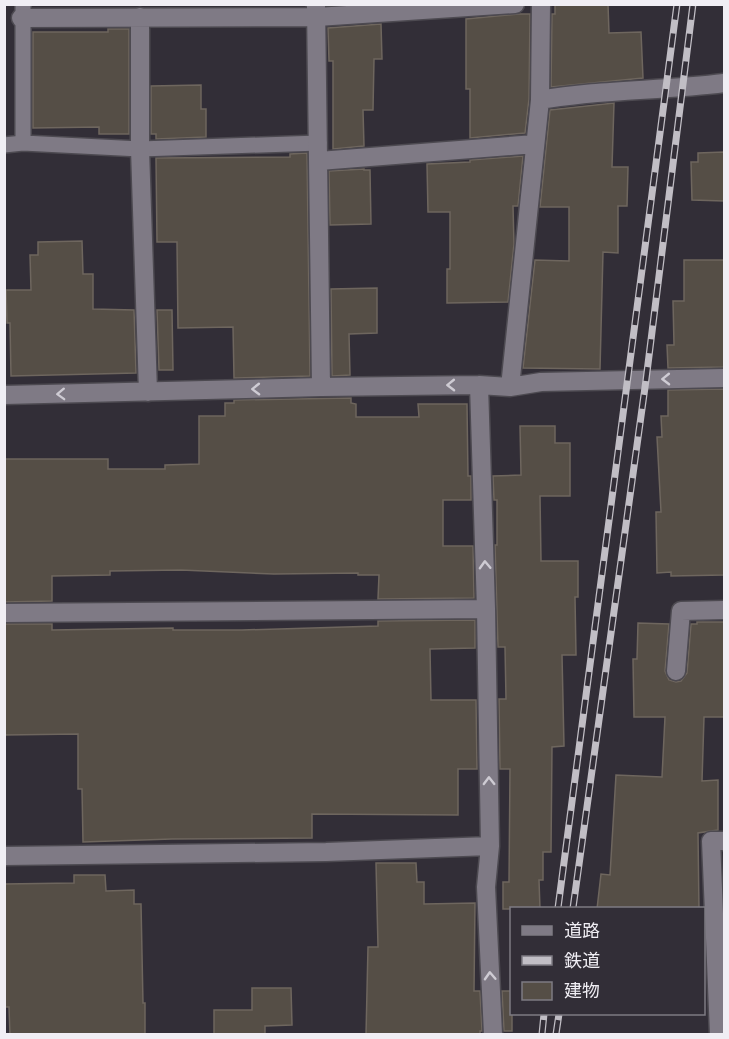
<svg xmlns="http://www.w3.org/2000/svg" width="729" height="1039" font-family="Figtree,'Noto Sans JP',sans-serif">
  <style>
    .building { fill: #554e46; stroke: #6e665e; stroke-width: 1.5 }
    .lines { fill: none; stroke-linecap: round; stroke-linejoin: round }
    .service-casing { stroke: #4d4a51; stroke-width: 18 }
    .minor-casing { stroke: #4d4a51; stroke-width: 21 }
    .service { stroke: #7f7a85; stroke-width: 15 }
    .minor { stroke: #7f7a85; stroke-width: 18 }
    .rail-casing { stroke: #c1bec5; stroke-width: 7 }
    .rail { stroke: #322e37; stroke-width: 4.5; stroke-dasharray: 14; stroke-linecap: butt }
    .oneway { stroke: #cecbd3 }
  </style>
  <rect width="100%" height="100%" fill="#322e37"/>
  <path class="building" d="M555,4H608L609,33L641,32L643,78L551,87L552,14H555Z
    M519,14H530L529,99L525,133L470,138V89H466V19Z
    M381,24L382,59H374L373,110H363L364,146L333,149V61H329L328,28Z
    M108,29H129V134H99V127L33,128V32H108Z
    M201,85V109H206V137L156,139V134H151V86Z
    M614,103L612,167H628L627,206H618V253L603,252L600,369L523,368L535,260L569,261V207H540L550,110Z
    M724,152V201L692,200L691,162H698V153Z
    M307,153L310,376L234,378L233,327L178,328L177,242H157L156,158L290,157V154Z
    M523,156L518,206H513L514,244L508,302L447,303V269H450V212H428L427,164L470,162V160Z
    M364,169V170H370L371,224L330,225L329,171Z
    M82,241L83,274H93V309L134,310L136,373L11,376L10,323H7L6,290H31L30,255H38V242Z
    M684,260H724V367L668,368L667,345H674L673,301H684Z
    M377,288V333L349,334L350,375L332,376L331,289Z
    M157,310H172L173,370H159Z
    M724,389V575L671,576V572L657,573L656,512H661L657,437H662L661,416H668V390Z
    M351,398V403L356,404V417H419L418,404H467L468,476H471V500H443V546H473L474,598L378,599L379,575H358V573L274,574L181,570L110,571V575L52,576V601L4,602V459H108V469H165V465L199,464V416H225V403H234V400Z
    M520,426H555V443H570V496H540L541,561H578V597H575L576,655H562L564,746L552,747L551,852H543V880H539L540,909H503V882H509L510,769H500L499,699H506L505,647H498L495,545H497V500H494L493,476L521,475Z
    M475,620V648L430,649L431,700H476L477,769H458V815L312,814V838L172,839L83,842L82,789H78V734L4,735V624H52V630L173,628V630H242L378,626V621Z
    M697,622H724V717H704L702,781L718,780V830L698,833L699,909H597L601,874L610,875L616,775L662,777L665,717H634L633,659H637L638,623L669,624L665,671L669,680L676,682L681,681L687,673L691,624H697Z
    M376,863H416L417,882H424V904L475,903L474,991H480L482,1031H480V1035H366L368,947H378Z
    M74,875H105L106,891L134,890V904H141L143,1003H145V1035H10L9,1007H4V884L74,883Z
    M252,988H291L292,1025L265,1026V1035H214V1010H252Z
    M502,991H512V1031H504Z"/>
  <g class="lines">
    <g class="service-casing">
      <path id="service" d="M23,143L140,149L319,143
        M4,145L23,143V4"/>
    </g>
    <g class="minor-casing">
      <path id="minor" d="M316,6L321,387
        M140,17V149L148,392
        M21,18L317,17L515,4
        M540,100C601,89 663,91 724,83
        M319,161L535,144
        M479,385L486,609L490,846L486,887L493,1034
        M510,387L540,100L541,4
        M4,395L321,387L479,385L510,387L541,382L724,378
        M4,613L486,609
        M676,671L681,611L724,610
        M4,856L326,852L490,846
        M719,1034L711,841H724"/>
    </g>
    <use href="#service" class="service"/>
    <use href="#minor" class="minor"/>
    <g class="rail-casing">
      <path id="rail" d="M558,908L677,4
        M573,908L646,380L693,4
        M542,1034L544,1014
        M556,1034L559,1014"/>
    </g>
    <use href="#rail" class="rail"/>
  </g>
  <defs><path id="oneway-chevron" d="M-2-3.5L2.5 0L-2 3.5" fill="none" stroke-width="1.6" stroke-linecap="round" stroke-linejoin="round" transform="scale(1.5)"/></defs>
  <g class="oneway">
    <use href="#oneway-chevron" transform="translate(666 379) rotate(179)"/>
    <use href="#oneway-chevron" transform="translate(451 385) rotate(179)"/>
    <use href="#oneway-chevron" transform="translate(256 389) rotate(179)"/>
    <use href="#oneway-chevron" transform="translate(61 394) rotate(178)"/>
    <use href="#oneway-chevron" transform="translate(485 565) rotate(-92)"/>
    <use href="#oneway-chevron" transform="translate(489 781) rotate(-91)"/>
    <use href="#oneway-chevron" transform="translate(490 976) rotate(-93)"/>
  </g>
  <rect width="729" height="1039" fill="none" stroke="#f0eef4" stroke-width="12"/>
  <rect x="510" y="907" width="195" height="108" fill="#322e37" stroke="#7e7b83" stroke-width="1.5"/>
  <rect x="522" y="926" width="30" height="9" fill="#7f7a85" stroke="#7e7b83" stroke-width="1.5"/>
  <text x="564" y="937" font-size="18" fill="#f0eef4">道路</text>
  <rect x="522" y="956" width="30" height="9" fill="#c1bec5" stroke="#7e7b83" stroke-width="1.5"/>
  <text x="564" y="967" font-size="18" fill="#f0eef4">鉄道</text>
  <rect x="522" y="982" width="30" height="18" fill="#554e46" stroke="#7e7b83" stroke-width="1.5"/>
  <text x="564" y="997" font-size="18" fill="#f0eef4">建物</text>
</svg>
